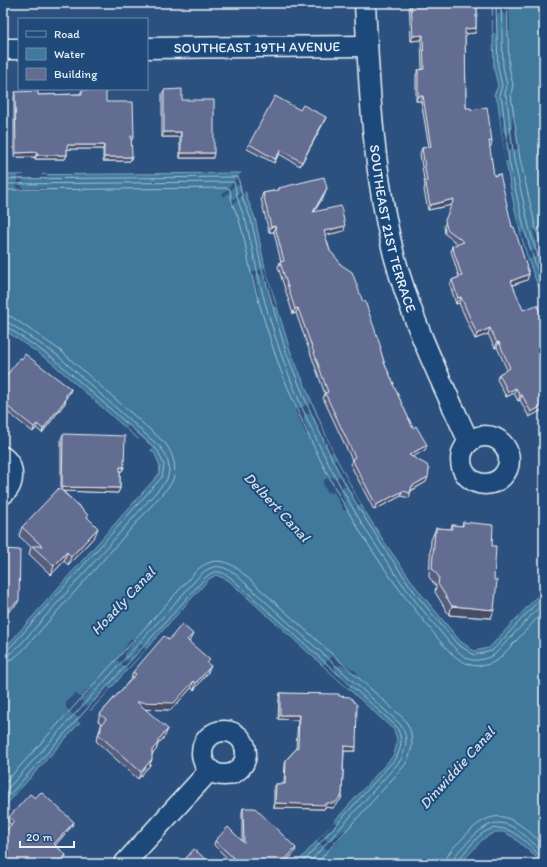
<svg xmlns="http://www.w3.org/2000/svg" width="547" height="867" font-family="Itim,sans-serif">
  <style>
    .water { fill: #41799c; stroke: #84a9c1 }
    .pier { fill: #2d517f }
    .lines { fill: none; stroke-linecap: round; stroke-linejoin: round }
    .shore { stroke: #a5c1d3; stroke-width: 1 }
    .minor-casing { stroke: #e8f1f8; stroke-width: 23 }
    .minor { stroke: #1f4a7a; stroke-width: 20 }
    .wall { fill: #565d7d; stroke: #e8f1f8 }
    .shaded-wall { fill: #464c66; stroke: #e8f1f8 }
    .building { fill: #646c91; stroke: #e8f1f8 }
    .labels { text-anchor: middle; stroke-width: 4; stroke-linejoin: round; paint-order: stroke }
    .street-label { font-size: 14px; fill: #e8f1f8; stroke: #1f4a7a }
    .water-label { font-size: 15px; font-style: italic; fill: #cfdfea; stroke: #1f4a7a }
  </style>
  <rect width="100%" height="100%" fill="#2d517f"/>
  <filter id="ink" filterUnits="userSpaceOnUse"><feTurbulence type="fractalNoise" baseFrequency=".025" numOctaves="2"/><feDisplacementMap in="SourceGraphic" scale="8" xChannelSelector="R" yChannelSelector="G"/><feConvolveMatrix kernelMatrix="1 2 1 2 8 2 1 2 1" color-interpolation-filters="sRGB"/></filter>
  <g filter="url(#ink)">
    <path class="water" d="M492,3H544V300C516,238 506,168 498,102L494,95L498,86L494,69Z
      M241,173L247,198L255,218L265,268L290,350L333,452L361,505L385,543L418,590L460,641L474,651L489,648L544,589V864L513,837L504,832H495L483,839L460,864H296L393,756C397,746 399,739 393,729L228,580L216,575L209,579L3,808V646L7,645L12,640L159,474L160,466L155,454L51,362L3,329V175Z"/>
    <path class="pier" d="M493,8H509L510,31L507,32L506,16L501,11L496,17L497,33H493Z
      M500,115H504L503,129L504,133L507,135L511,132L513,116H515L518,149L507,150L508,161H505Z
      M24,173H41L42,175H47V179H24L20,184L24,189L46,188V191H17V176L24,175Z
      M241,173L244,176L247,190L232,205L230,203L241,192V186L235,185L224,197L222,195Z
      M536,229L543,252L540,255L529,259L521,233L524,232L530,249L535,251L537,245L533,230Z
      M265,268L276,306L272,307L263,276L257,273L255,279L259,296H257L250,273Z
      M311,403L333,452L329,454L312,415L305,413L303,419L309,433L306,434L295,410Z
      M129,425L153,447L149,452L137,441L139,439L126,428Z
      M336,459L361,505L356,508L349,489L344,485L341,491L347,509L344,511L334,492L331,493L327,492L323,484L324,480L330,477L335,479L340,476L333,461Z
      M131,638L134,640L125,653V661L132,659L141,644L146,649L127,669L117,660Z
      M332,656L357,672V675L341,665L334,666L336,674L351,683L348,688L323,665Z
      M107,686L110,689L90,710L91,712L81,724L77,720L80,716H75L66,708V702L75,693L80,697L89,688L91,690L82,699L83,706L90,705Z
      M334,821L337,824L326,833L324,837L327,841L332,840L344,830L346,832L329,851L317,841Z"/>
    <g class="lines">
      <path class="shore" d="M496,3L498,68L502,86L499,95L502,101L509,161L525,232L544,290
        M501,3L503,67L507,85L505,94L507,100L514,160L530,231L544,276
        M507,3L509,67L513,85L511,95L520,159L536,229L544,256
        M3,179L238,177L243,200L251,219L262,269L286,352L307,404L333,461L358,507L382,545L415,593L457,644L474,655L492,651L544,595
        M3,184L234,182C236,188 236,194 238,200C240,208 244,215 246,222C250,238 253,254 257,270C263,298 272,327 281,354C315,449 365,540 429,618C439,629 458,657 472,660C478,661 490,658 495,654L544,602
        M3,190L229,188C231,193 231,198 232,203C235,210 238,216 240,223C245,239 247,256 251,273C258,300 266,327 275,354C282,376 293,399 302,421C334,493 374,560 424,621C443,644 464,680 498,660L544,611
        M3,315L12,317L61,351L165,443C174,455 179,472 170,485L23,650L13,659L3,661
        M3,321L9,323L57,355L161,448C168,457 172,470 166,481L19,646L11,653L3,655
        M3,326L7,327L54,359L158,451L164,465L162,477L15,642L9,648L3,650
        M3,785L198,569C212,558 224,559 238,569L403,718C415,732 414,750 405,765L316,864
        M3,794L202,573C214,564 221,565 234,573L399,723C409,735 407,748 400,761L308,864
        M3,802L206,577C216,569 219,571 230,577L396,726C403,738 402,747 396,758L301,864
        M446,864C446,853 455,846 462,839C496,801 513,817 544,845
        M452,864C453,855 462,848 468,842C500,806 516,828 544,853
        M457,864L458,860C465,852 472,843 479,836C504,814 527,843 544,860"/>
      <g class="minor-casing">
        <g id="minor">
          <path id="s1" d="M365,3C369,87 373,172 394,255C411,320 441,381 469,442"/>
          <path id="s2" d="M147,48L367,46"/>
          <path d="M3,49H19"/>
          <circle cx="485" cy="460" r="24"/>
          <path d="M3,457C15,466 15,485 3,494"/>
          <circle cx="224" cy="753" r="22"/>
          <path d="M124,864L210,770"/>
        </g>
      </g>
      <use href="#minor" class="minor"/>
    </g>
    <path class="wall" d="M409,3H477V15L476,19V28L475,33L465,34L466,108L471,110L491,146H489L494,176L529,274L527,280L513,285L544,409L529,417L520,400L518,401L514,393L506,397L497,379L499,374L507,370L497,347L495,348L488,334L475,339L459,303L456,304L450,285L452,280L459,277L451,251L452,246L458,244L445,234L444,226L452,205L428,210L424,190L425,186L420,154L422,148L429,147L421,101H416V75L418,70H422L421,40L411,41Z
      M82,90L106,102L134,136L132,140H131L130,161H103V149H67V155L65,159H35V157H14V96L15,92L38,95L80,94Z
      M164,90L182,100L213,158H180V137H162V94Z
      M300,110L324,122L300,166L279,154L274,163L247,149L249,144Z
      M279,188L325,194L314,212L344,231L325,235L330,251L340,264L363,302L380,350L385,365L394,384L393,385L413,428L425,450L412,457L426,482L411,491L409,498L401,496L374,510L350,464L352,460L323,398L325,394L296,313L293,314L278,267L280,262H281L274,232H269L261,199L263,193L278,190Z
      M3,372L7,375L71,389L69,394L66,397L65,403L42,433L36,428L33,432L6,411L3,414Z
      M63,434L124,467L122,471H120V488L118,493L63,491L88,515L87,518L95,536L68,565L64,561L51,575L29,554L31,547L19,536L22,527L61,490V439Z
      M463,522L492,546L491,618L449,615L435,592L436,586L429,577L431,540L436,528L451,529L452,525L462,526Z
      M169,640H190L189,642L208,664V672L194,690L191,688L171,710L145,709L165,736L158,744L156,750L152,754L150,765L138,779L96,741L101,726L102,724L98,721L100,714L131,679L133,672Z
      M280,693L339,696L356,747L355,751H344L342,795L341,799L333,808L325,807L324,809L274,808V788L276,784H284L285,764L286,760L296,749L298,720L278,719L279,698Z
      M35,798L72,826L55,845L66,855L64,860L11,825L8,821L9,817Z
      M243,808L295,852L284,864H233L214,845L215,841H242V812Z"/>
    <path class="shaded-wall" d="M476,28L475,33L463,34L465,29Z
      M423,35L421,40L411,41L413,36Z
      M418,96H423L421,101H416Z
      M326,117L324,122L300,166L302,162Z
      M164,132H181L180,137H162Z
      M489,141H492L491,146L487,147Z
      M67,145H104L103,149H65Z
      M281,150L279,154L274,163L275,159Z
      M37,152L35,157H14L16,153Z
      M181,153H214L213,158H180Z
      M37,155H67L65,159H35Z
      M104,157H132L130,161H103Z
      M327,188L325,194L311,217L313,212Z
      M454,199L452,205L428,210L430,205Z
      M275,226L274,232H269L271,227Z
      M345,226L344,231L322,236L324,231Z
      M529,274L527,280L509,286L511,281Z
      M461,297L459,303L456,304L458,298Z
      M298,308L296,313L293,314L295,309Z
      M490,328L488,334L475,339L477,334Z
      M499,342L497,347L495,348L497,343Z
      M516,388L514,393L506,397L508,392Z
      M71,389L69,394L65,399L66,395Z
      M522,395L520,400L518,401L520,396Z
      M66,399L65,403L42,433L43,429Z
      M544,405V409L529,417L531,412Z
      M7,406L6,411L3,414L4,410Z
      M37,424L36,428L33,432L34,427Z
      M427,445L425,450L407,460L409,455Z
      M120,467H124L122,471H119Z
      M428,477L426,482L410,491L412,486Z
      M62,487L120,488L118,493L61,491Z
      M403,491L401,496L374,510L376,505Z
      M98,528L95,536L68,565L71,557Z
      M67,552L64,561L51,575L54,566Z
      M19,600L17,604L4,616H3V612Z
      M452,606L494,610L491,618L449,615Z
      M193,634L190,640L185,647L187,640Z
      M211,666L208,672L194,690L196,683Z
      M194,681L191,688L171,710L134,709L137,702Z
      M280,715H299L298,720L278,719Z
      M168,729L165,736L158,744L156,750L150,757L152,750L158,740Z
      M344,746L356,747L355,751H342Z
      M152,759L150,765L138,779L141,772Z
      M342,795L341,799L333,808L325,807L324,809L274,808L275,803H326Z
      M74,822L72,826L52,849L54,844Z
      M296,848L295,852L284,864H281Z
      M66,855L64,860L60,864H58Z"/>
    <path class="building" d="M411,3H477V15H476V28L465,29L466,108H471V110L487,107L492,141H489L494,176L500,174L512,227H514L529,274L511,281L523,310L537,305L544,322V405L531,412L522,395L520,396L516,388L508,392L499,374L510,368L499,342L497,343L490,328L477,334L461,297L458,298L452,280L462,276L452,246L464,242L447,229L445,220L454,199L430,205L426,185L427,181L422,148L431,147L423,96H418V70L424,69L423,35L413,36Z
      M106,89V102H133L134,136H131L132,157H104V145H67V155H37V152L16,153L15,92L38,91V95L82,94V90Z
      M182,89V100H214V153H181V132H164V90Z
      M275,96L300,110L303,105L326,117L302,162L281,150L275,159L249,144Z
      M324,177L327,188L313,212L341,206L345,226L324,231L330,251L338,260L340,264L352,272L363,302L365,301L381,348H380L385,365L394,384H393L413,428L416,426L427,445L409,455L427,465L429,470L428,477L412,486L410,493L403,491L376,505L352,459L355,457L325,393L328,392L298,308L295,309L280,262L284,261L275,226L271,227L263,193L279,190V188Z
      M25,354L71,389L66,395V399L43,429L37,424L34,427L7,406L4,410H3V372L7,375L20,358L22,359Z
      M63,434L125,436L124,467H120V488L62,487Z
      M59,488L88,515L87,517L98,528L71,557L67,552L54,566L32,546H42L22,527Z
      M463,522L493,525L492,546H496L494,580H497L494,610L452,606L438,584L439,577L432,568L435,532H436V528L452,529V525L463,526Z
      M4,549L20,550L19,600L6,612H3V550Z
      M182,624L193,634L187,640L210,660L207,663L211,666L196,683L194,681L174,703L137,702L168,729L158,740V743L152,750V759L141,772L98,734L101,731V726L106,719L100,714L136,674L133,672L164,636L169,640Z
      M280,693L339,694V696L350,697L357,705L356,747L344,746L342,795L335,803H326V805L275,803L276,784H285L286,760L298,747L299,715H280Z
      M41,792L74,822L54,844L66,855L58,864H3V834L14,821L9,817L30,794L35,798Z
      M243,808H255L296,848L281,864H240L215,841L228,827L244,843Z
      M194,849L210,863L209,864H181Z"/>
  </g>
  <g class="labels">
    <g class="street-label">
      <text dy="5" stroke="none"><textPath href="#s2" startOffset="110">SOUTHEAST 19TH AVENUE</textPath></text>
      <text dy="5" stroke="none"><textPath href="#s1" startOffset="228">SOUTHEAST 21ST TERRACE</textPath></text>
    </g>
    <g class="water-label">
      <text transform="translate(277 507) rotate(47)" y="5">Delbert Canal</text>
      <text transform="translate(123 601) rotate(-47)" y="5">Hoadly Canal</text>
      <text transform="translate(457 768) rotate(-48)" y="5">Dinwiddie Canal</text>
    </g>
  </g>
  <rect width="547" height="867" fill="none" stroke="#1f4a7a" stroke-width="16"/>
  <rect x="8" y="8" width="531" height="851" fill="none" stroke="#e8f1f8" stroke-width="1.5" filter="url(#ink)"/>
  <rect x="18" y="18" width="130" height="72" fill="#1f4a7a" stroke="#6f8dac"/>
  <rect x="26" y="31" width="20" height="6" fill="#1f4a7a" stroke="#6f8dac"/>
  <text x="54" y="38" font-size="12" fill="#e8f1f8">Road</text>
  <rect x="26" y="48" width="20" height="12" fill="#41799c" stroke="#6f8dac"/>
  <text x="54" y="58" font-size="12" fill="#e8f1f8">Water</text>
  <rect x="26" y="68" width="20" height="12" fill="#646c91" stroke="#6f8dac"/>
  <text x="54" y="78" font-size="12" fill="#e8f1f8">Building</text>
  <path d="M20 841v6h54v-6" fill="none" stroke="#e8f1f8" stroke-width="2"/>
  <text x="26" y="841" font-size="12" fill="#e8f1f8" stroke="#1f4a7a" stroke-width="3" paint-order="stroke">20 m</text>
</svg>
